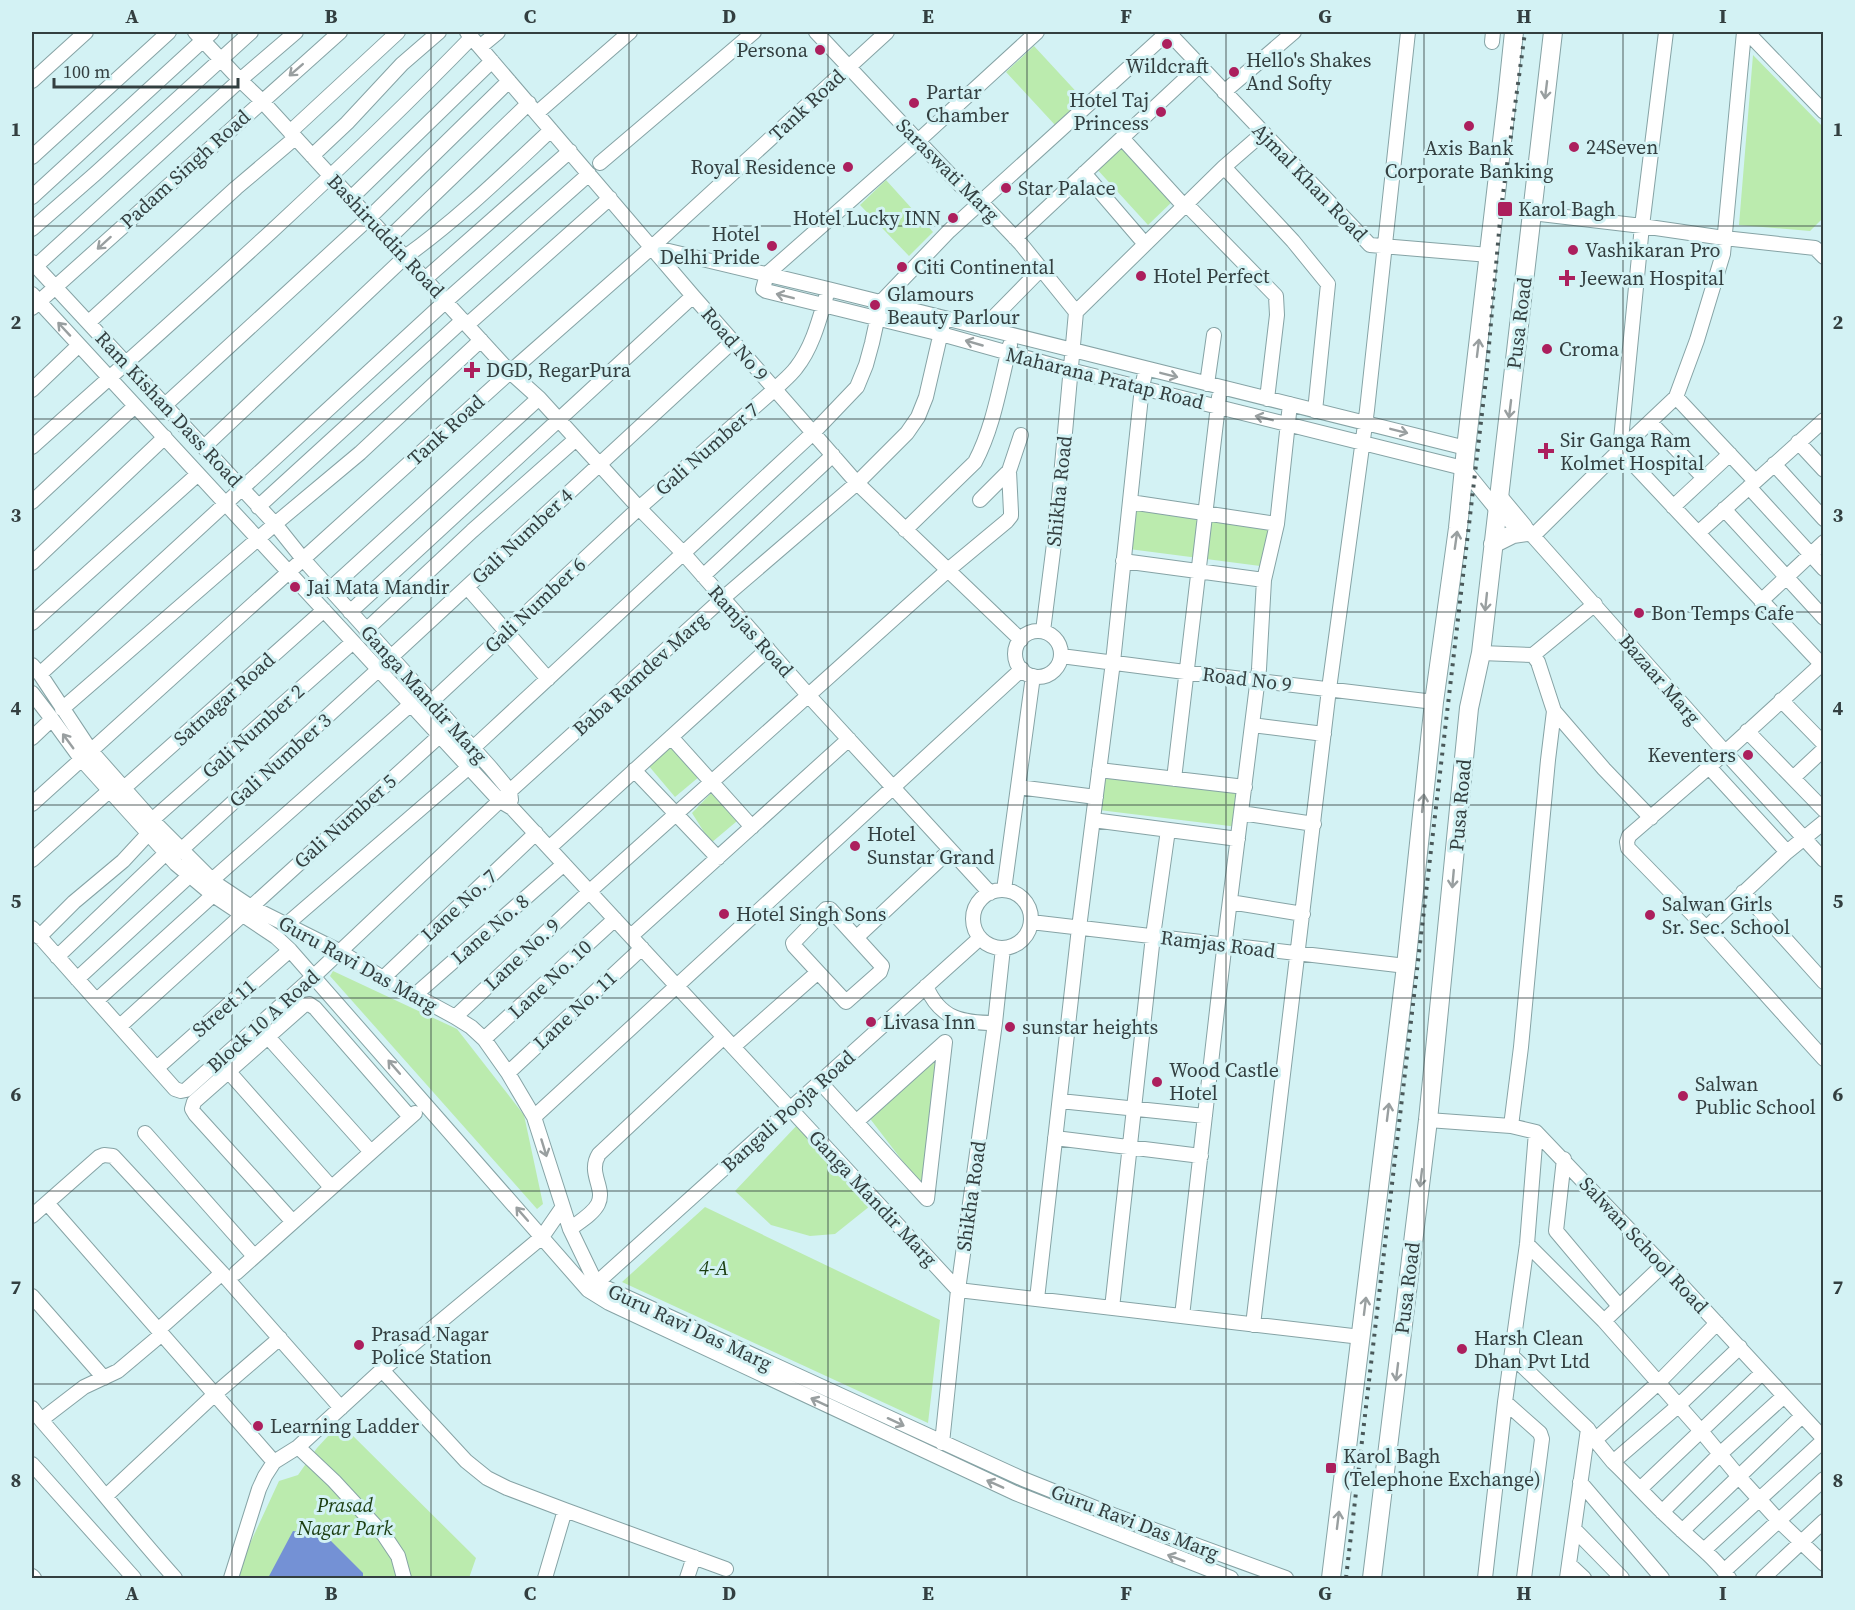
<svg xmlns="http://www.w3.org/2000/svg" width="1855" height="1610" font-family="'Source Serif 4',serif">
  <style>
    .green { fill: #bbebae }
    .water { fill: #7491d5 }
    .lines { fill: none; stroke-linecap: round; stroke-linejoin: round }
    .minor-casing { stroke: #86a3a5; stroke-width: 16 }
    .major-casing { stroke: #86a3a5; stroke-width: 20 }
    .minor { stroke: #fff; stroke-width: 14 }
    .major { stroke: #fff; stroke-width: 18 }
    .rail { stroke: #4a595a; stroke-width: 4; stroke-dasharray: 3 6; stroke-linecap: butt }
    .oneway { stroke: #999fa0 }
    .grid { fill: none; stroke: #333f40; stroke-width: 1.5; stroke-opacity: 0.55 }
    .poi-dot { fill: #ac1f5d; stroke: #d3f2f4; stroke-width: 2 }
    .labels { text-anchor: middle; stroke-width: 6; stroke-linejoin: round; paint-order: stroke }
    .poi-label { font-size: 20px; fill: #333f40; stroke: #d3f2f4; text-anchor: start }
    .street-label { font-size: 20px; fill: #333f40; stroke: #d3f2f4 }
    .park-label { font-size: 20px; font-style: italic; fill: #1a3c0f; stroke: #d3f2f4 }
    .neatline { fill: none; stroke: #333f40; stroke-width: 2 }
    .grid-label { font-size: 20px; text-anchor: middle; font-weight: bold; fill: #333f40 }
  </style>
  <rect width="100%" height="100%" fill="#d3f2f4"/>
  <path class="green" d="M1034,46L1083,99L1055,125L1006,72Z
    M1753,55L1823,127V218L1810,231L1739,225Z
    M1121,143L1174,200L1148,225L1095,167Z
    M886,180L933,232L909,256L860,205Z
    M1134,504L1273,522L1268,567L1129,549Z
    M678,735L706,771L675,797L648,765Z
    M1105,764L1244,782L1238,827L1099,810Z
    M718,786L743,816L711,843L692,813Z
    M333,971L457,1029L524,1115L543,1204L537,1209L330,976Z
    M939,1055L924,1189L868,1116Z
    M800,1122L870,1206L835,1234L810,1236L771,1225L735,1191Z
    M705,1207L940,1320L928,1423L622,1282Z
    M340,1423L476,1558L469,1578H234L279,1481L298,1475L317,1448Z"/>
  <path class="water" d="M293,1531L326,1536L363,1573V1578H268Z"/>
  <g class="lines">
    <g class="minor-casing">
      <path id="minor" d="M195,32L240,80L261,100L510,372L539,398L639,508L684,554L809,696L990,893
        M467,32L693,296L857,483L1021,640
        M816,32L918,141L961,186L981,202L1021,244L1076,312
        M1168,32L1370,245L1489,255
        M1666,32L1642,226L1724,238L1815,248L1824,257
        M1747,32L1824,112
        M1492,42L1493,32
        M480,47L498,32
        M32,81L86,32
        M1224,92L1294,32
        M537,113L630,32
        M290,132L398,32
        M1122,138L1184,206
        M312,156L347,123L402,64L439,32
        M32,157L169,32
        M600,163L754,32
        M1224,167L1293,241L1328,284L1315,411
        M1084,173L1145,244
        M32,197L212,32
        M351,198L492,61
        M1186,204L1276,296L1277,315L1267,399
        M1532,213L1642,226L1620,450L1824,667
        M32,229L95,174L251,32
        M1015,238L1199,66
        M388,239L529,103
        M652,247L828,289L1466,448
        M32,262L275,524L303,559L490,767L510,791L511,800
        M36,266L240,80L296,32
        M767,274L763,289L766,291L941,334L1070,370L1463,468L1498,511L1519,529L1533,536L1725,752L1824,860
        M767,274L918,141L1037,32
        M425,279L570,151
        M32,294L500,801L512,808L958,1290L1361,1337
        M32,308L340,32
        M89,322L236,188L295,138
        M467,325L610,198
        M983,328L1041,269
        M1207,384L1214,335
        M32,390L79,345
        M1676,397L1755,481
        M165,405L369,218L509,81
        M1650,422L1704,478
        M1798,442L1824,470
        M32,447C181,314 332,181 472,37
        M204,447L405,257C458,219 504,174 551,130
        M1774,464L1824,519
        M1749,487L1824,569
        M1500,496L1525,526
        M980,500L1009,471
        M32,502L135,406
        M1130,502L1277,524
        M258,507L463,320
        M1673,507L1730,454
        M1724,509L1824,618
        M905,530L975,462C994,426 1000,384 1010,345
        M1698,533L1824,420
        M1533,536L1620,450L1676,397L1697,340L1723,254L1744,32
        M1123,561L1264,580
        M32,563L165,437
        M703,576L833,455
        M467,587L548,679
        M330,589L539,398
        M1761,601L1824,542
        M350,612L693,296
        M32,623L198,474
        M366,630L472,531L576,439
        M1043,631L1057,520L1076,312L1224,167L1263,133
        M1015 654a23 23 0 1 1 46 0a23 23 0 1 1-46 0Z
        M1481,653L1533,655L1538,662L1554,711L1548,760L1521,1047L1511,1126
        M1533,655L1595,604
        M1061,656L1185,672L1434,702
        M391,657L733,341
        M32,665L40,674L91,751L152,820L215,883L251,907L339,951L383,978L455,1017L471,1027L484,1039L508,1073L534,1117L570,1229L596,1283L1023,1479L1113,1515L1286,1578
        M40,674L446,301L589,174
        M32,693L52,719L81,759L176,864L213,895L276,937L290,950L588,1290L609,1303L1015,1493L1231,1578
        M1781,700L1824,744
        M431,702L639,508L775,389C782,382 790,376 796,368C812,348 819,321 826,297
        M62,709L275,524L360,453L481,340
        M1554,711L1604,769L1651,818
        M1252,725L1324,734
        M1747,731L1824,810
        M671,737L752,827
        M32,738L52,719
        M473,748L813,433L857,387L866,365L872,343L881,302L949,231L1168,32
        M1709,767L1787,852
        M634,770L718,858
        M1099,770L1245,787
        M1793,778L1824,749
        M1174,779L1219,397
        M1018,787L1096,797
        M124,788L324,610
        M32,804L510,372L652,247L887,32
        M1241,813L1314,824
        M152,820L353,642
        M1093,820L1238,839
        M1824,822L1787,852L1706,928L1824,1059
        M549,848L768,649
        M181,850L379,669
        M32,860L110,790
        M212,880L411,704
        M1004,890L1033,676
        M973 919a29 29 0 1 1 58 0a29 29 0 1 1-58 0Z
        M1743,892L1824,982
        M1230,902L1303,914
        M1031,922L1406,966
        M287,924L469,767
        M32,928L175,1089L181,1091L186,1090L314,976L510,791L722,599L857,483L907,433L918,417L926,397L944,319
        M1706,928L1628,848L1627,842L1629,836L1709,767L1824,662
        M631,936L849,739
        M39,937L74,902L123,861L148,834
        M857,937L950,850
        M57,957L166,853
        M383,978L536,833
        M77,979L189,876
        M926,986C940,1019 962,1023 995,1023
        M415,995L564,864
        M97,1000L213,895
        M455,1017L590,891L948,570L1007,521L1011,516V512L1009,471L1021,435
        M120,1026L446,730
        M268,1037L371,1152
        M484,1039L615,919
        M733,1047L818,972L846,1002L880,972L882,966L830,909H826L793,943L794,946L818,972
        M158,1067L290,950
        M229,1072L331,1187
        M508,1073L642,948
        M820,1082C855,1121 891,1160 927,1199L945,1042L856,1122
        M1060,1101L1205,1116
        M534,1117L1022,669
        M1428,1120L1511,1126L1536,1132L1663,1265L1824,1439
        M145,1133L254,1256
        M1055,1138L1201,1156
        M1564,1159L1556,1231L1619,1306
        M47,1203L274,1462
        M32,1216L99,1157L104,1155L113,1156L222,1273L341,1408
        M293,1222L195,1114L192,1109L194,1102L304,1005L309,1004L315,1008L410,1117
        M570,1229C579,1222 593,1214 598,1204C606,1188 587,1173 599,1154L724,1037
        M1527,1244L1604,1321L1701,1431L1739,1477L1779,1521L1824,1564
        M236,1273L415,1113
        M591,1288L980,938
        M32,1296L104,1378
        M1037,1299L1079,928L1113,662L1142,387L1146,369
        M1112,1308L1153,936L1168,830
        M1182,1316L1226,932L1259,669L1264,580L1277,524L1290,404
        M1604,1321L1663,1265
        M1253,1325L1329,689L1367,410L1408,32
        M158,1330L222,1273
        M1512,1356L1588,1429L1595,1440L1613,1462
        M382,1370L466,1461L487,1478L507,1488L565,1510L726,1569
        M1505,1402L1540,1433L1542,1439L1524,1578
        M32,1408L41,1420L84,1387L118,1371L162,1334
        M41,1420C87,1472 129,1527 175,1578
        M1595,1440L1658,1383L1717,1323
        M942,1443L958,1290L995,1023L1003,948
        M298,1447L334,1481L384,1535L398,1556L404,1578
        M32,1464L134,1578
        M1580,1482L1662,1578
        M1641,1488L1762,1373
        M106,1496L215,1394L280,1338
        M1662,1512L1720,1454L1784,1396
        M1574,1529L1622,1578
        M1682,1531L1802,1416
        M1704,1550L1824,1440
        M1569,1564L1584,1578
        M1724,1571L1824,1479
        M32,1576L34,1578
        M231,1578L259,1489L265,1476L274,1462L298,1447L382,1370L542,1237L562,1208
        M545,1578L565,1510
        M687,1578L694,1557
        M1485,1578L1505,1402L1527,1244L1536,1132
        M1567,1578L1588,1429
        M1729,1578C1714,1556 1692,1541 1673,1522C1652,1503 1634,1482 1613,1462L1678,1406L1740,1347
        M1763,1578L1824,1521"/>
    </g>
    <g class="major-casing">
      <path id="major" d="M1493,544L1513,534L1527,532
        M1331,1578L1406,966L1434,702L1458,528L1466,448L1507,99L1514,32
        M1372,1578L1428,1120L1469,708L1481,653L1553,32"/>
    </g>
    <use href="#minor" class="minor"/>
    <use href="#major" class="major"/>
    <path class="rail" d="M1346,1578L1486,379L1501,209L1525,32"/>
  </g>
  <defs><path id="oneway-shaft" d="M-6 0H5M1.5-3L5.5 0L1.5 3" fill="none" stroke-width="1.6" stroke-linecap="round" stroke-linejoin="round" transform="scale(1.5)"/></defs>
  <g class="oneway">
    <use href="#oneway-shaft" transform="translate(296 70) rotate(139)"/>
    <use href="#oneway-shaft" transform="translate(1546 90) rotate(97)"/>
    <use href="#oneway-shaft" transform="translate(104 243) rotate(138)"/>
    <use href="#oneway-shaft" transform="translate(785 296) rotate(-166)"/>
    <use href="#oneway-shaft" transform="translate(64 329) rotate(-133)"/>
    <use href="#oneway-shaft" transform="translate(974 343) rotate(-164)"/>
    <use href="#oneway-shaft" transform="translate(1478 348) rotate(-83)"/>
    <use href="#oneway-shaft" transform="translate(1169 375) rotate(14)"/>
    <use href="#oneway-shaft" transform="translate(1510 409) rotate(97)"/>
    <use href="#oneway-shaft" transform="translate(1264 418) rotate(-166)"/>
    <use href="#oneway-shaft" transform="translate(1399 431) rotate(14)"/>
    <use href="#oneway-shaft" transform="translate(1456 540) rotate(-82)"/>
    <use href="#oneway-shaft" transform="translate(1486 602) rotate(96)"/>
    <use href="#oneway-shaft" transform="translate(68 741) rotate(-126)"/>
    <use href="#oneway-shaft" transform="translate(1423 803) rotate(-84)"/>
    <use href="#oneway-shaft" transform="translate(1453 879) rotate(95)"/>
    <use href="#oneway-shaft" transform="translate(394 1067) rotate(-131)"/>
    <use href="#oneway-shaft" transform="translate(1388 1112) rotate(-83)"/>
    <use href="#oneway-shaft" transform="translate(544 1148) rotate(73)"/>
    <use href="#oneway-shaft" transform="translate(1421 1178) rotate(97)"/>
    <use href="#oneway-shaft" transform="translate(522 1214) rotate(-131)"/>
    <use href="#oneway-shaft" transform="translate(1365 1306) rotate(-83)"/>
    <use href="#oneway-shaft" transform="translate(1397 1372) rotate(97)"/>
    <use href="#oneway-shaft" transform="translate(819 1402) rotate(-155)"/>
    <use href="#oneway-shaft" transform="translate(896 1422) rotate(25)"/>
    <use href="#oneway-shaft" transform="translate(995 1484) rotate(-156)"/>
    <use href="#oneway-shaft" transform="translate(1338 1520) rotate(-83)"/>
    <use href="#oneway-shaft" transform="translate(1176 1558) rotate(-159)"/>
  </g>
  <path class="grid" d="M232,32V1578M431,32V1578M629,32V1578M828,32V1578M1027,32V1578M1226,32V1578M1424,32V1578M1623,32V1578M32,226H1824M32,419H1824M32,612H1824M32,805H1824M32,998H1824M32,1191H1824M32,1384H1824"/>
  <g class="poi-dot">
    <circle cx="1167" cy="44" r="6"/>
    <circle cx="820" cy="50" r="6"/>
    <circle cx="1234" cy="72" r="6"/>
    <circle cx="914" cy="103" r="6"/>
    <circle cx="1161" cy="112" r="6"/>
    <circle cx="1469" cy="126" r="6"/>
    <circle cx="1574" cy="147" r="6"/>
    <circle cx="848" cy="167" r="6"/>
    <circle cx="1006" cy="188" r="6"/>
    <rect x="1497" y="201" width="16" height="16" rx="3"/>
    <circle cx="953" cy="218" r="6"/>
    <circle cx="772" cy="246" r="6"/>
    <circle cx="1573" cy="250" r="6"/>
    <circle cx="902" cy="267" r="6"/>
    <circle cx="1141" cy="276" r="6"/>
    <path d="M1564 269h6v6h6v6h-6v6h-6v-6h-6v-6h6z"/>
    <circle cx="875" cy="305" r="6"/>
    <circle cx="1547" cy="349" r="6"/>
    <path d="M469 361h6v6h6v6h-6v6h-6v-6h-6v-6h6z"/>
    <path d="M1543 442h6v6h6v6h-6v6h-6v-6h-6v-6h6z"/>
    <circle cx="295" cy="587" r="6"/>
    <circle cx="1639" cy="613" r="6"/>
    <circle cx="1748" cy="755" r="6"/>
    <circle cx="855" cy="846" r="6"/>
    <circle cx="724" cy="914" r="6"/>
    <circle cx="1650" cy="915" r="6"/>
    <circle cx="871" cy="1022" r="6"/>
    <circle cx="1010" cy="1027" r="6"/>
    <circle cx="1157" cy="1082" r="6"/>
    <circle cx="1683" cy="1096" r="6"/>
    <circle cx="359" cy="1345" r="6"/>
    <circle cx="1462" cy="1349" r="6"/>
    <circle cx="258" cy="1426" r="6"/>
    <rect x="1325" y="1462" width="12" height="12" rx="3"/>
  </g>
  <g class="labels">
    <g class="poi-label">
      <text x="808" y="57" text-anchor="end">Persona</text>
      <text x="1246" y="67">Hello's Shakes<tspan x="1246" dy="23">And Softy</tspan></text>
      <text x="1167" y="73" text-anchor="middle">Wildcraft</text>
      <text x="926" y="99">Partar<tspan x="926" dy="23">Chamber</tspan></text>
      <text x="1149" y="107" text-anchor="end">Hotel Taj<tspan x="1149" dy="23">Princess</tspan></text>
      <text x="1586" y="154">24Seven</text>
      <text x="1469" y="155" text-anchor="middle">Axis Bank<tspan x="1469" dy="23">Corporate Banking</tspan></text>
      <text x="836" y="174" text-anchor="end">Royal Residence</text>
      <text x="1018" y="195">Star Palace</text>
      <text x="1518" y="216">Karol Bagh</text>
      <text x="941" y="225" text-anchor="end">Hotel Lucky INN</text>
      <text x="760" y="241" text-anchor="end">Hotel<tspan x="760" dy="23">Delhi Pride</tspan></text>
      <text x="1585" y="257">Vashikaran Pro</text>
      <text x="914" y="274">Citi Continental</text>
      <text x="1153" y="283">Hotel Perfect</text>
      <text x="1580" y="285">Jeewan Hospital</text>
      <text x="887" y="301">Glamours<tspan x="887" dy="23">Beauty Parlour</tspan></text>
      <text x="1559" y="356">Croma</text>
      <text x="486" y="377">DGD, RegarPura</text>
      <text x="1560" y="447">Sir Ganga Ram<tspan x="1560" dy="23">Kolmet Hospital</tspan></text>
      <text x="307" y="594">Jai Mata Mandir</text>
      <text x="1651" y="620">Bon Temps Cafe</text>
      <text x="1736" y="762" text-anchor="end">Keventers</text>
      <text x="867" y="841">Hotel<tspan x="867" dy="23">Sunstar Grand</tspan></text>
      <text x="1662" y="911">Salwan Girls<tspan x="1662" dy="23">Sr. Sec. School</tspan></text>
      <text x="736" y="921">Hotel Singh Sons</text>
      <text x="883" y="1029">Livasa Inn</text>
      <text x="1022" y="1034">sunstar heights</text>
      <text x="1169" y="1077">Wood Castle<tspan x="1169" dy="23">Hotel</tspan></text>
      <text x="1695" y="1091">Salwan<tspan x="1695" dy="23">Public School</tspan></text>
      <text x="371" y="1341">Prasad Nagar<tspan x="371" dy="23">Police Station</tspan></text>
      <text x="1474" y="1345">Harsh Clean<tspan x="1474" dy="23">Dhan Pvt Ltd</tspan></text>
      <text x="270" y="1433">Learning Ladder</text>
      <text x="1343" y="1463">Karol Bagh<tspan x="1343" dy="23">(Telephone Exchange)</tspan></text>
    </g>
    <g class="street-label">
      <text transform="translate(807 105) rotate(-43)" y="7">Tank Road</text>
      <text transform="translate(185 169) rotate(-42)" y="7">Padam Singh Road</text>
      <text transform="translate(948 170) rotate(45)" y="7">Saraswati Marg</text>
      <text transform="translate(1310 182) rotate(46)" y="7">Ajmal Khan Road</text>
      <text transform="translate(386 236) rotate(47)" y="7">Bashiruddin Road</text>
      <text transform="translate(1519 323) rotate(-83)" y="7">Pusa Road</text>
      <text transform="translate(735 344) rotate(49)" y="7">Road No 9</text>
      <text transform="translate(1105 378) rotate(14)" y="7">Maharana Pratap Road</text>
      <text transform="translate(169 409) rotate(47)" y="7">Ram Kishan Dass Road</text>
      <text transform="translate(446 430) rotate(-42)" y="7">Tank Road</text>
      <text transform="translate(707 449) rotate(-41)" y="7">Gali Number 7</text>
      <text transform="translate(1059 491) rotate(-84)" y="7">Shikha Road</text>
      <text transform="translate(522 536) rotate(-43)" y="7">Gali Number 4</text>
      <text transform="translate(535 605) rotate(-43)" y="7">Gali Number 6</text>
      <text transform="translate(751 631) rotate(48)" y="7">Ramjas Road</text>
      <text transform="translate(640 674) rotate(-42)" y="7">Baba Ramdev Marg</text>
      <text transform="translate(1247 679) rotate(7)" y="7">Road No 9</text>
      <text transform="translate(1660 679) rotate(49)" y="7">Bazaar Marg</text>
      <text transform="translate(424 694) rotate(48)" y="7">Ganga Mandir Marg</text>
      <text transform="translate(224 699) rotate(-42)" y="7">Satnagar Road</text>
      <text transform="translate(253 731) rotate(-42)" y="7">Gali Number 2</text>
      <text transform="translate(280 760) rotate(-42)" y="7">Gali Number 3</text>
      <text transform="translate(1460 805) rotate(-85)" y="7">Pusa Road</text>
      <text transform="translate(345 821) rotate(-42)" y="7">Gali Number 5</text>
      <text transform="translate(459 905) rotate(-43)" y="7">Lane No. 7</text>
      <text transform="translate(490 929) rotate(-41)" y="7">Lane No. 8</text>
      <text transform="translate(1218 944) rotate(7)" y="7">Ramjas Road</text>
      <text transform="translate(522 954) rotate(-43)" y="7">Lane No. 9</text>
      <text transform="translate(358 964) rotate(29)" y="7">Guru Ravi Das Marg</text>
      <text transform="translate(550 979) rotate(-43)" y="7">Lane No. 10</text>
      <text transform="translate(224 1008) rotate(-41)" y="7">Street 11</text>
      <text transform="translate(575 1010) rotate(-43)" y="7">Lane No. 11</text>
      <text transform="translate(263 1021) rotate(-42)" y="7">Block 10 A Road</text>
      <text transform="translate(788 1111) rotate(-42)" y="7">Bangali Pooja Road</text>
      <text transform="translate(971 1196) rotate(-82)" y="7">Shikha Road</text>
      <text transform="translate(873 1198) rotate(47)" y="7">Ganga Mandir Marg</text>
      <text transform="translate(1644 1245) rotate(47)" y="7">Salwan School Road</text>
      <text transform="translate(1407 1288) rotate(-83)" y="7">Pusa Road</text>
      <text transform="translate(690 1327) rotate(25)" y="7">Guru Ravi Das Marg</text>
      <text transform="translate(1135 1522) rotate(21)" y="7">Guru Ravi Das Marg</text>
    </g>
    <g class="park-label">
      <text x="714" y="1275">4-A</text>
      <text x="345" y="1512">Prasad<tspan x="345" dy="23">Nagar Park</tspan></text>
    </g>
  </g>
  <rect width="1855" height="1610" fill="none" stroke="#d3f2f4" stroke-width="66"/>
  <path d="M54 78v9h184v-9" fill="none" stroke="#333f40" stroke-width="3"/>
  <text x="63" y="78" font-size="18" fill="#333f40" stroke="#d3f2f4" stroke-width="4.5" paint-order="stroke">100 m</text>
  <rect x="33" y="33" width="1789" height="1544" class="neatline"/>
  <g class="grid-label">
    <text x="132" y="23">A</text>
    <text x="331" y="23">B</text>
    <text x="530" y="23">C</text>
    <text x="729" y="23">D</text>
    <text x="928" y="23">E</text>
    <text x="1126" y="23">F</text>
    <text x="1325" y="23">G</text>
    <text x="1524" y="23">H</text>
    <text x="1723" y="23">I</text>
    <text x="16" y="136">1</text>
    <text x="1838" y="136">1</text>
    <text x="16" y="329">2</text>
    <text x="1838" y="329">2</text>
    <text x="16" y="522">3</text>
    <text x="1838" y="522">3</text>
    <text x="16" y="715">4</text>
    <text x="1838" y="715">4</text>
    <text x="16" y="908">5</text>
    <text x="1838" y="908">5</text>
    <text x="16" y="1101">6</text>
    <text x="1838" y="1101">6</text>
    <text x="16" y="1294">7</text>
    <text x="1838" y="1294">7</text>
    <text x="16" y="1487">8</text>
    <text x="1838" y="1487">8</text>
    <text x="132" y="1600">A</text>
    <text x="331" y="1600">B</text>
    <text x="530" y="1600">C</text>
    <text x="729" y="1600">D</text>
    <text x="928" y="1600">E</text>
    <text x="1126" y="1600">F</text>
    <text x="1325" y="1600">G</text>
    <text x="1524" y="1600">H</text>
    <text x="1723" y="1600">I</text>
  </g>
</svg>
